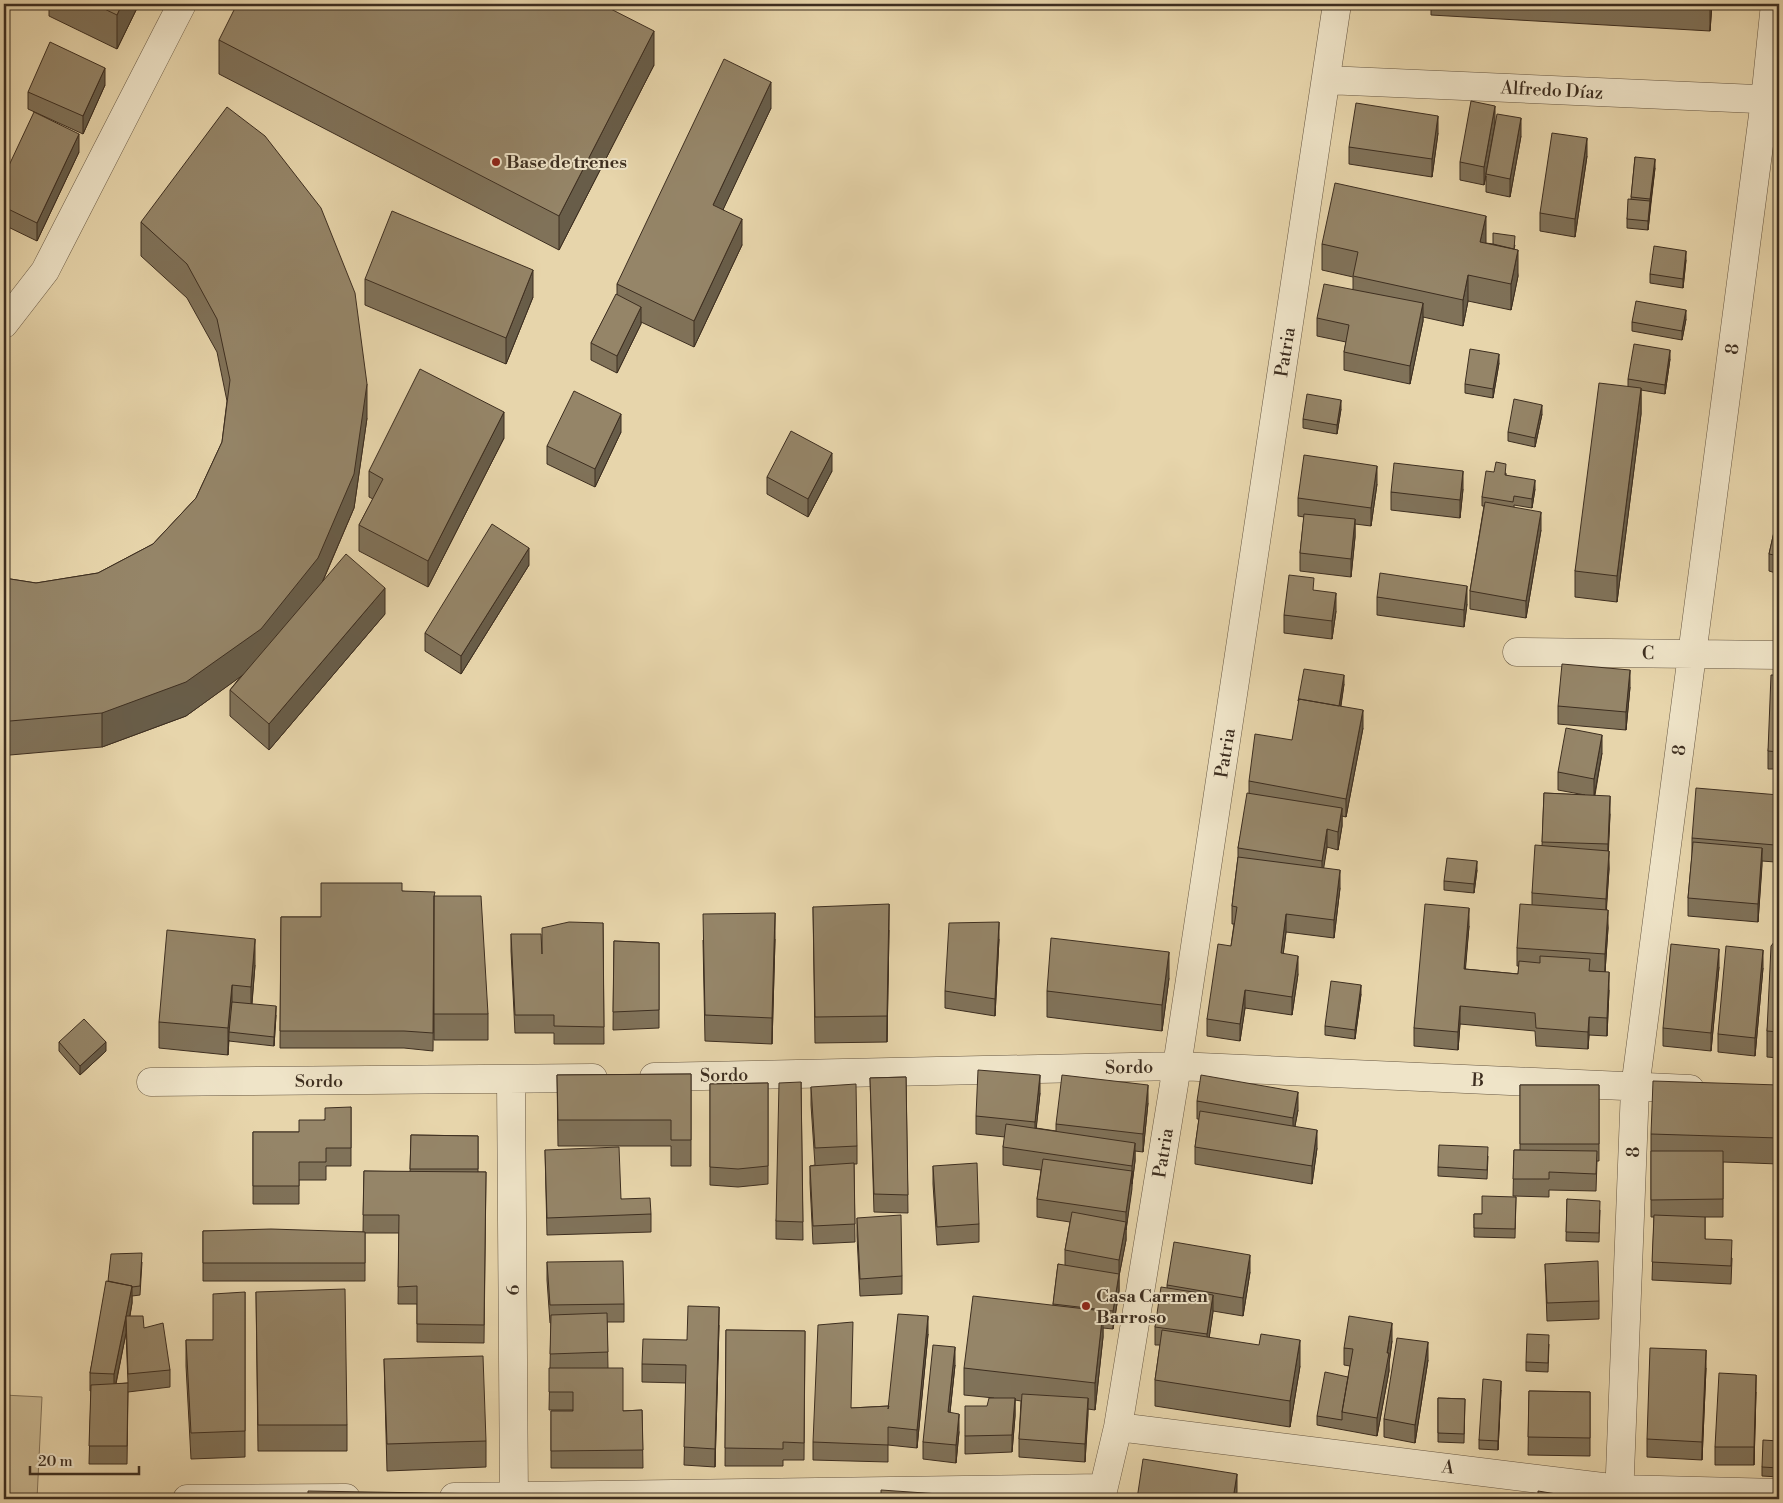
<svg xmlns="http://www.w3.org/2000/svg" width="1783" height="1503" font-family="'Libre Bodoni',serif">
  <style>
    .green { fill: #cab993; stroke: #84745a }
    .lines { fill: none; stroke-linecap: round; stroke-linejoin: round }
    .minor-casing { stroke: #685843; stroke-width: 29 }
    .minor { stroke: #efe4c8; stroke-width: 28 }
    .wall { fill: #807259; stroke: #3d2e20; fill-rule: evenodd }
    .shaded-wall { fill: #685d49; stroke: #3d2e20 }
    .building { fill: #958568; stroke: #3d2e20 }
    .poi-dot { fill: #8f2418; stroke: #efe4c8; stroke-width: 2 }
    .labels { text-anchor: middle; stroke-width: 4; stroke-linejoin: round; paint-order: stroke }
    .street-label { font-size: 18px; fill: #3d2e20; stroke: #efe4c8 }
    .poi-label { font-size: 18px; font-weight: bold; fill: #3d2e20; stroke: #efe4c8; text-anchor: start }
  </style>
  <rect width="100%" height="100%" fill="#e7d5ab"/>
  <filter id="stains"><feTurbulence type="fractalNoise" baseFrequency=".004" numOctaves="4"/><feColorMatrix values="0 0 0 0 .2 0 0 0 0 .09 0 0 0 0 .02 0 0 0 .5 -.17"/></filter>
  <radialGradient id="worn" r=".72"><stop offset=".6" stop-color="#630" stop-opacity="0"/><stop offset="1" stop-color="#630" stop-opacity=".3"/></radialGradient>
  <path class="green" d="M4,1395L42,1397L37,1499H4Z"/>
  <g class="lines">
    <g class="minor-casing">
      <path id="minor" d="M1326,80L1779,100
        M4,324L45,271L182,4
        M1517,652L1779,655
        M654,1077L1177,1066L1690,1089
        M511,1080L514,1499
        M151,1082L593,1078
        M1118,1427L1619,1489L1779,1493
        M454,1497L1103,1488
        M187,1499L346,1498
        M1101,1499L1118,1427L1177,1066L1337,4
        M1619,1499L1635,1088L1765,100L1775,4"/>
    </g>
    <use href="#minor" class="minor"/>
  </g>
  <path class="wall" d="M49,4H139L117,49L49,16Z
    M1431,4H1712L1710,31L1431,15Z
    M219,40L654,65L559,250L219,74Z
    M105,85L83,134L28,109V92Z
    M771,108L723,209L742,245L694,347L641,322V324L617,373L591,360V343L617,294V284Z
    M1495,124L1521,136L1510,197L1486,192V176L1484,185L1460,180V162Z
    M1438,133L1432,177L1349,164V147Z
    M79,152L37,241L4,225V176Z
    M1587,156L1575,237L1540,231V213Z
    M1635,157L1655,168L1648,230L1627,228V219L1631,199Z
    M141,222L367,418L354,508L323,581L385,614L269,750L230,716V690L241,676L186,716L102,747L10,755L4,754V578L36,583L98,573L153,544L196,498L222,442L227,401L217,352L187,298L141,256Z
    M1486,243L1493,244L1515,245L1514,249L1518,276L1511,310L1468,301L1463,326L1423,317V321L1410,384L1344,370V352L1346,342L1317,336V318L1353,289V277L1322,270V244Z
    M1686,260L1683,288L1650,283V274Z
    M365,279L533,297L506,364L365,305Z
    M1686,319L1682,340L1632,331V322Z
    M1670,359L1665,394L1641,390V414L1617,602L1575,597V571L1628,387V379Z
    M1499,363L1493,398L1465,393V384Z
    M1341,409L1337,434L1303,428V419Z
    M1542,414L1535,447L1508,441V432Z
    M621,432L595,487L547,464V446Z
    M504,438L428,587L359,551V525L373,499L369,497V471Z
    M832,471L808,517L767,494V477Z
    M1494,472L1506,473V475L1535,489L1532,508L1514,505V507L1541,530L1526,618L1470,609V591L1484,506H1482V497Z
    M1377,484L1371,526L1355,524V537L1351,577L1300,571V553L1304,517L1298,516V498Z
    M1463,489L1460,518L1391,510V492Z
    M1779,510V574L1769,571V554Z
    M529,565L461,674L425,651V633Z
    M1377,597L1467,604L1464,627L1377,615Z
    M1336,611L1332,639L1284,633V615Z
    M1779,675V769H1768V751Z
    M1344,684L1341,706L1363,728L1346,817L1342,816V826L1338,850L1327,847L1323,868L1340,888L1334,938L1286,932L1283,954L1298,974L1292,1015L1245,1008L1240,1041L1207,1036V1019L1231,946L1234,924H1232V906L1238,857V848L1249,793V781L1292,740Z
    M1630,687L1626,730L1558,724V706Z
    M1602,753L1595,795L1610,814L1608,851L1609,869L1606,910L1608,928L1605,972L1590,971L1609,990L1607,1036L1589,1035L1588,1049L1536,1046L1535,1031L1460,1024L1458,1050L1414,1046V1028L1469,926L1465,969L1518,974L1519,966H1517V948L1532,905V893L1542,846L1544,793L1585,795L1558,790V772Z
    M1779,795V813L1775,862L1762,861L1758,922L1688,916V898L1692,855V838Z
    M1477,870L1474,893L1444,890V881Z
    M402,891L435,896L488,1014V1040H434V970L433,1051L404,1048H280L281,917H321Z
    M813,907L889,930L887,1042L815,1043Z
    M603,923L604,1044H554V1033H515L511,951V934L542,954Z
    M1779,936V1058L1767,1057V1031Z
    M775,939L772,1044L705,1041L703,940Z
    M999,939L995,1016L945,1008V991Z
    M614,941L659,943V1028L613,1030Z
    M255,965L252,1004L276,1015L274,1046L229,1041V1040L228,1055L159,1048V1022Z
    M1719,967L1711,1051L1663,1046V1028Z
    M1763,968L1755,1056L1718,1052V1034Z
    M1169,978L1162,1031L1047,1017V991Z
    M1361,994L1355,1039L1325,1035V1026Z
    M59,1042L106,1051L80,1075L59,1051Z
    M691,1074V1166H671V1146H558L557,1075Z
    M906,1077L908,1213L874,1212L870,1078Z
    M801,1082L803,1240L776,1239V1221Z
    M768,1083V1184L738,1187L710,1185V1084Z
    M1520,1085H1599V1161H1597L1596,1191L1549,1190V1197L1513,1196L1514,1150H1520Z
    M1779,1085V1164L1723,1162V1217H1705V1239L1732,1258L1731,1284L1652,1280L1654,1217H1651V1134Z
    M811,1087L857,1146V1164H854L855,1242L813,1244L810,1183V1166L815,1165L811,1105Z
    M1040,1093L1036,1128L1056,1131V1124L1148,1103L1143,1152L1135,1151V1161L1126,1230V1240L1119,1276V1291L1113,1329L1103,1328V1337L1095,1410L1088,1409L1085,1462L1019,1457V1439L1021,1401L1015,1400V1416L1012,1452L965,1454V1436L994,1398L964,1395V1368L1053,1305L1058,1264L1065,1266V1250L1070,1222L1037,1217V1199L1041,1170L1003,1165V1147L1005,1137L976,1134V1116Z
    M1197,1101L1298,1110L1295,1126L1317,1148L1312,1184L1195,1164V1147L1199,1119H1197Z
    M351,1107V1166H326V1180H299V1204H253V1132H299Z
    M411,1135L478,1136V1172H486L484,1343L417,1342V1304H398L399,1233H365V1281H203V1231L363,1232L364,1171L410,1172Z
    M545,1150L621,1199L651,1214V1232L547,1235Z
    M1488,1156L1487,1179L1438,1176V1167Z
    M933,1166L979,1224V1242L937,1245L933,1184Z
    M1516,1197L1515,1238L1474,1237V1214H1482Z
    M1567,1199L1600,1210L1599,1242L1566,1241Z
    M857,1218L902,1276V1294L860,1296L857,1236Z
    M142,1262L140,1295L132,1296V1303L130,1316L144,1328L170,1370V1387L128,1392L127,1464H89L91,1391H90V1373L108,1281ZM126,1333L128,1383L116,1384Z
    M547,1262L624,1304V1322H607L608,1368L623,1411L642,1410L643,1468H551V1411H573V1410H549L551,1323H550L547,1280Z
    M1545,1264L1599,1301V1319L1547,1321Z
    M1250,1272L1243,1316L1213,1311L1209,1338L1300,1366L1290,1427L1155,1406V1380L1160,1345H1155V1327L1167,1288V1285Z
    M245,1292V1457L191,1459L186,1366V1340H213Z
    M256,1292L347,1425V1451H258Z
    M719,1325L715,1467L684,1465L686,1383L642,1382V1364L687,1340Z
    M726,1330L805,1331L804,1460H783V1466H725Z
    M928,1334L917,1448L888,1445V1462L813,1460V1442L851,1408L889,1406Z
    M1392,1341L1389,1363V1371L1377,1436L1317,1425V1416L1348,1377L1350,1366L1344,1365V1348Z
    M1549,1344L1548,1372L1526,1371V1362Z
    M384,1359L486,1441V1467L387,1471Z
    M1428,1360L1415,1443L1384,1437V1419Z
    M955,1365L950,1413L959,1432L956,1463L923,1459V1442Z
    M1706,1368L1702,1460L1647,1457V1439Z
    M1501,1390L1498,1450L1479,1449V1440Z
    M1529,1391L1590,1392V1456L1528,1455Z
    M1756,1392L1754,1465H1715V1447Z
    M1438,1398L1465,1399L1464,1443L1438,1442Z
    M1779,1441V1477L1762,1476V1467Z"/>
  <path class="shaded-wall" d="M122,4H139L117,49V15Z
    M1710,4H1712L1710,31Z
    M654,31V65L559,250V216Z
    M105,68V85L83,134V116Z
    M771,82V108L713,231V205Z
    M1495,106V124L1484,185V167Z
    M1438,116V133L1432,177V159Z
    M1521,118V136L1510,197V179Z
    M79,134V152L37,241V223Z
    M1587,138V156L1575,237V219Z
    M1655,159V168L1650,208V199Z
    M1650,201V210L1648,230V221Z
    M1486,216V242L1480,268V242Z
    M742,219V245L694,347V321Z
    M1518,250V276L1511,310V284Z
    M1686,251V260L1683,288V279Z
    M533,270V297L506,364V338Z
    M1468,275V301L1463,326V300Z
    M1423,303V321L1410,384V366Z
    M641,307V324L617,373V356Z
    M1686,310V319L1682,340V331Z
    M1670,350V359L1665,394V385Z
    M1499,354V363L1493,398V389Z
    M367,384V418L354,508L318,592L261,662L186,716L102,747V713Z
    M1641,388V414L1617,602V576Z
    M1341,400V409L1337,434V425Z
    M1542,405V414L1535,447V438Z
    M504,412V438L428,587V561Z
    M621,414V432L595,487V469Z
    M832,453V471L808,517V499Z
    M1377,466V484L1371,526V508Z
    M1463,471V489L1460,518V500Z
    M1535,480V489L1532,508V499Z
    M1541,512V530L1526,618V601Z
    M1355,519V537L1351,577V559Z
    M529,548V565L461,674V656Z
    M1467,586V604L1464,627V610Z
    M385,588V614L269,750V724Z
    M1336,593V611L1332,639V621Z
    M1630,670V687L1626,730V712Z
    M1344,675V684L1339,716V707Z
    M1363,710V728L1346,817V799Z
    M1602,735V753L1594,797V779Z
    M1779,795V813L1775,862V845Z
    M1610,796V814L1608,862V844Z
    M1342,808V826L1338,850V832Z
    M1327,829V847L1322,879V861Z
    M1762,848V866L1758,922V904Z
    M1609,851V869L1606,917V899Z
    M1477,861V870L1474,893V884Z
    M1340,870V888L1334,938V920Z
    M889,904V930L887,1042V1016Z
    M1469,908V926L1464,987V969Z
    M1608,910V928L1605,972V954Z
    M775,913V939L772,1044V1018Z
    M1286,914V932L1281,971V953Z
    M999,922V939L995,1016V999Z
    M255,939V965L251,1013V987Z
    M1719,949V967L1711,1051V1033Z
    M1763,950V968L1755,1056V1038Z
    M1169,952V978L1162,1031V1005Z
    M1298,956V974L1292,1015V997Z
    M1609,972V990L1607,1036V1018Z
    M232,985V1011L229,1032L228,1055V1028Z
    M1361,985V994L1355,1039V1030Z
    M1245,990V1008L1240,1041V1024Z
    M276,1006V1015L274,1046V1037Z
    M1460,1006V1024L1458,1050V1032Z
    M1589,1017V1035L1588,1049V1032Z
    M106,1042V1051L80,1075V1066Z
    M1040,1075V1093L1035,1140V1122Z
    M1148,1085V1103L1143,1152V1134Z
    M1298,1092V1110L1293,1136V1118Z
    M1317,1130V1148L1312,1184V1166Z
    M1135,1143V1161L1132,1184V1166Z
    M1132,1171V1189L1126,1230V1212Z
    M1126,1222V1240L1119,1276V1291L1113,1329V1311L1119,1275V1260Z
    M1250,1255V1272L1243,1316V1298Z
    M132,1286V1303L127,1331L126,1316Z
    M1213,1295V1312L1207,1352V1334Z
    M719,1307V1325L715,1467V1449Z
    M1103,1311V1337L1095,1410V1383Z
    M126,1316V1333L114,1392V1374Z
    M928,1316V1334L917,1448V1430Z
    M1392,1323V1341L1389,1363V1371L1377,1436V1418Z
    M1300,1340V1366L1290,1427V1401Z
    M1428,1342V1360L1415,1443V1425Z
    M955,1347V1365L948,1430V1412Z
    M1706,1350V1368L1702,1460V1442Z
    M1756,1375V1392L1754,1465V1447Z
    M1501,1381V1390L1498,1450V1441Z
    M1015,1398V1416L1012,1452V1435Z
    M1088,1398V1416L1085,1462V1444Z
    M959,1414V1432L956,1463V1445Z
    M1237,1474V1492L1236,1499H1233Z"/>
  <path class="building" d="M94,4H122L117,15Z
    M237,4H601L654,31L559,216L219,40Z
    M50,42L105,68L83,116L28,92Z
    M724,59L771,82L713,205L742,219L694,321L617,284Z
    M1471,101L1495,106L1484,167L1460,162Z
    M1356,103L1438,116L1432,159L1349,147Z
    M227,107L265,136L321,208L355,293L367,384L354,474L318,558L261,629L186,682L102,713L10,721L4,720V578L36,583L98,573L153,544L196,498L222,442L230,380L217,319L187,264L141,222Z
    M34,112L79,134L37,223L4,207V176Z
    M1497,114L1521,118L1510,179L1486,174Z
    M1552,133L1587,138L1575,219L1540,213Z
    M1635,157L1655,159L1650,199L1631,197Z
    M1335,183L1486,216L1480,242L1518,250L1511,284L1468,275L1463,300L1353,276L1358,252L1322,244Z
    M1628,199L1650,201L1648,221L1627,219Z
    M392,211L533,270L506,338L365,279Z
    M1493,233L1515,236L1514,249L1493,244Z
    M1654,246L1686,251L1683,279L1650,274Z
    M1324,284L1423,303L1410,366L1344,352L1349,325L1317,318Z
    M616,294L641,307L617,356L591,343Z
    M1636,301L1686,310L1682,331L1632,322Z
    M1634,344L1670,350L1665,385L1628,379Z
    M1470,349L1499,354L1493,389L1465,384Z
    M420,369L504,412L428,561L359,525L383,479L369,471Z
    M1599,383L1641,388L1617,576L1575,571Z
    M574,391L621,414L595,469L547,446Z
    M1307,394L1341,400L1337,425L1303,419Z
    M1514,399L1542,405L1535,438L1508,432Z
    M791,431L832,453L808,499L767,477Z
    M1304,455L1377,466L1371,508L1298,498Z
    M1496,462L1506,464L1505,475L1535,480L1532,499L1514,496L1513,502L1482,497L1486,471L1494,472Z
    M1394,463L1463,471L1460,500L1391,492Z
    M1485,502L1541,512L1526,601L1470,591Z
    M1779,510V556L1769,554Z
    M1304,514L1355,519L1351,559L1300,553Z
    M492,524L529,548L461,656L425,633Z
    M346,554L385,588L269,724L230,690Z
    M1380,573L1467,586L1464,610L1377,597Z
    M1289,575L1314,578L1313,590L1336,593L1332,621L1284,615Z
    M1562,664L1630,670L1626,712L1558,706Z
    M1304,669L1344,675L1339,706L1299,699L1298,701Z
    M1771,675H1779V752L1768,751Z
    M1299,699L1363,710L1346,799L1249,781L1255,734L1292,740Z
    M1566,728L1602,735L1594,779L1558,772Z
    M1696,788L1779,795L1775,845L1692,838Z
    M1247,793L1342,808L1338,832L1327,829L1322,861L1238,848Z
    M1544,793L1610,796L1608,844L1542,842Z
    M1693,842L1762,848L1758,904L1688,898Z
    M1535,845L1609,851L1606,899L1532,893Z
    M1238,857L1340,870L1334,920L1286,914L1281,953L1298,956L1292,997L1245,990L1240,1024L1207,1019L1218,944L1231,946L1237,907L1232,906Z
    M1447,858L1477,861L1474,884L1444,881Z
    M321,883H402V891L435,892L434,896L433,1033L404,1031H280L281,917H321Z
    M434,896H481L488,1014H434Z
    M889,904L887,1016L815,1017L813,907Z
    M1425,904L1469,908L1464,969L1518,974L1519,961L1540,963V956L1590,959L1589,971L1609,972L1607,1018L1589,1017L1588,1032L1536,1028L1535,1013L1460,1006L1458,1032L1414,1028Z
    M1520,904L1608,910L1605,954L1517,948Z
    M775,913L772,1018L705,1015L703,914Z
    M569,922L603,923L604,1027L554,1026V1015H515L511,934H541L542,954V928Z
    M999,922L995,999L945,991L949,923Z
    M167,930L255,939L251,987L232,985L228,1028L159,1022Z
    M1779,936V1032L1767,1031L1771,946Z
    M1051,938L1169,952L1162,1005L1047,991Z
    M614,941L659,943V1010L613,1012Z
    M1671,944L1719,949L1711,1033L1663,1028Z
    M1726,946L1763,950L1755,1038L1718,1034Z
    M1331,981L1361,985L1355,1030L1325,1026Z
    M232,1002L276,1006L274,1037L229,1032Z
    M84,1019L106,1042L80,1066L59,1042Z
    M978,1070L1040,1075L1035,1122L976,1116Z
    M691,1074V1140H671V1120H558L557,1075Z
    M1062,1075L1148,1085L1143,1134L1056,1124Z
    M1201,1075L1298,1092L1293,1118L1197,1101Z
    M906,1077L908,1195L874,1194L870,1078Z
    M1653,1081L1779,1085V1138L1651,1134Z
    M801,1082L803,1222L776,1221L779,1083Z
    M768,1083V1166L738,1169L710,1167V1084Z
    M856,1084L857,1146L815,1148L811,1087Z
    M1520,1085H1599V1144H1520Z
    M351,1107V1148H326V1162H299V1186H253V1132H299V1120H325V1108Z
    M1200,1111L1317,1130L1312,1166L1195,1147Z
    M1006,1124L1135,1143L1132,1166L1003,1147Z
    M411,1135L478,1136V1169H410Z
    M1439,1145L1488,1147L1487,1170L1438,1167Z
    M619,1147L621,1199L650,1198L651,1214L547,1218L545,1150Z
    M1514,1150L1597,1151L1596,1174L1549,1172V1179H1513Z
    M1651,1151H1723V1199L1651,1200Z
    M1043,1159L1132,1171L1126,1212L1037,1199Z
    M854,1163L855,1224L813,1226L810,1166Z
    M977,1163L979,1224L937,1227L933,1166Z
    M364,1171L486,1172L484,1325L417,1324V1286L398,1287L399,1215H363Z
    M1482,1196L1516,1197L1515,1229L1474,1228V1214H1482Z
    M1567,1199L1600,1201L1599,1233L1566,1232Z
    M1072,1212L1126,1222L1119,1260L1065,1250Z
    M901,1215L902,1276L860,1279L857,1218Z
    M1654,1215L1705,1217V1239L1732,1240L1731,1266L1652,1262Z
    M271,1229L365,1232V1263H203V1231Z
    M1174,1242L1250,1255L1243,1298L1167,1285Z
    M142,1253L140,1286L132,1287V1286L108,1281L111,1254Z
    M623,1261L624,1304L550,1305L547,1262Z
    M1598,1261L1599,1301L1547,1303L1545,1264Z
    M1058,1264L1119,1274L1113,1311L1053,1304Z
    M106,1281L132,1286L126,1316H143L144,1328L163,1323L170,1370L128,1374L126,1316L114,1374L90,1373Z
    M1161,1287L1213,1295L1207,1334L1155,1327Z
    M345,1289L347,1425H258L256,1292Z
    M245,1292V1431L191,1433L186,1340H213V1294Z
    M973,1296L1103,1311L1095,1383L964,1368Z
    M688,1306L719,1307L715,1449L684,1447L686,1365L642,1364L643,1339L687,1340Z
    M607,1313L608,1352L550,1354L551,1315Z
    M898,1314L928,1316L917,1430L888,1427V1445L813,1442L818,1325L853,1322L851,1408L889,1406L888,1409Z
    M1349,1316L1392,1323L1387,1353H1389L1377,1418L1342,1412L1353,1349L1344,1348Z
    M726,1330L805,1331L804,1443L783,1442V1449L725,1448Z
    M1162,1330L1259,1345L1261,1334L1300,1340L1290,1401L1155,1380Z
    M1527,1334L1549,1335L1548,1363L1526,1362Z
    M1397,1338L1428,1342L1415,1425L1384,1419Z
    M933,1345L955,1347L948,1412L959,1414L956,1445L923,1442Z
    M1650,1348L1706,1350L1702,1442L1647,1439Z
    M483,1356L486,1441L387,1444L384,1359Z
    M549,1368H623V1411L642,1410L643,1450L551,1451V1411H573V1392H549Z
    M1325,1372L1348,1377L1342,1412V1420L1317,1416Z
    M1719,1373L1756,1375L1754,1447H1715Z
    M1483,1379L1501,1381L1498,1441L1479,1440Z
    M128,1383L127,1446H89L91,1385Z
    M1529,1391L1590,1392V1438L1528,1437Z
    M1022,1394L1088,1398L1085,1444L1019,1439Z
    M989,1398H1015L1012,1435L965,1436V1406H987Z
    M1438,1398L1465,1399L1464,1434L1438,1433Z
    M1763,1440L1779,1441V1468L1762,1467Z
    M1143,1459L1237,1474L1233,1499H1137Z
    M881,1490L954,1495V1499H881Z
    M308,1491L490,1494V1499H308Z
    M1538,1491L1587,1499H1538Z"/>
  <g class="poi-dot">
    <circle cx="496" cy="162" r="5"/>
    <circle cx="1086" cy="1306" r="5"/>
  </g>
  <g class="labels">
    <g class="street-label">
      <text transform="translate(1552 90) rotate(3)" y="6">Alfredo Díaz</text>
      <text transform="translate(1732 349) rotate(-82)" y="6">8</text>
      <text transform="translate(1285 352) rotate(-81)" y="6">Patria</text>
      <text transform="translate(1648 653) rotate(1)" y="6">C</text>
      <text transform="translate(1679 750) rotate(-83)" y="6">8</text>
      <text transform="translate(1225 753) rotate(-81)" y="6">Patria</text>
      <text transform="translate(1129 1067) rotate(-1)" y="6">Sordo</text>
      <text transform="translate(724 1075) rotate(-1)" y="6">Sordo</text>
      <text transform="translate(1478 1080) rotate(3)" y="6">B</text>
      <text x="319" y="1087">Sordo</text>
      <text transform="translate(1633 1152) rotate(-88)" y="6">8</text>
      <text transform="translate(1163 1153) rotate(-81)" y="6">Patria</text>
      <text transform="translate(513 1290) rotate(-90)" y="6">6</text>
      <text transform="translate(1448 1467) rotate(7)" y="6">A</text>
    </g>
    <g class="poi-label">
      <text x="506" y="168">Base de trenes</text>
      <text x="1096" y="1302">Casa Carmen<tspan x="1096" dy="21">Barroso</tspan></text>
    </g>
  </g>
  <rect width="1783" height="1503" fill="none" stroke="#e7d5ab" stroke-width="20"/>
  <rect x="5" y="5" width="1773" height="1493" fill="none" stroke="#3d2e20" stroke-width="2.5"/>
  <rect x="10" y="10" width="1763" height="1483" fill="none" stroke="#3d2e20"/>
  <path d="M30 1466v8h109v-8" fill="none" stroke="#3d2e20" stroke-width="2.5"/>
  <text x="38" y="1466" font-size="15" fill="#3d2e20" stroke="#efe4c8" stroke-width="4" paint-order="stroke">20 m</text>
  <rect width="100%" height="100%" filter="url(#stains)"/>
  <rect width="100%" height="100%" fill="url(#worn)"/>
</svg>
